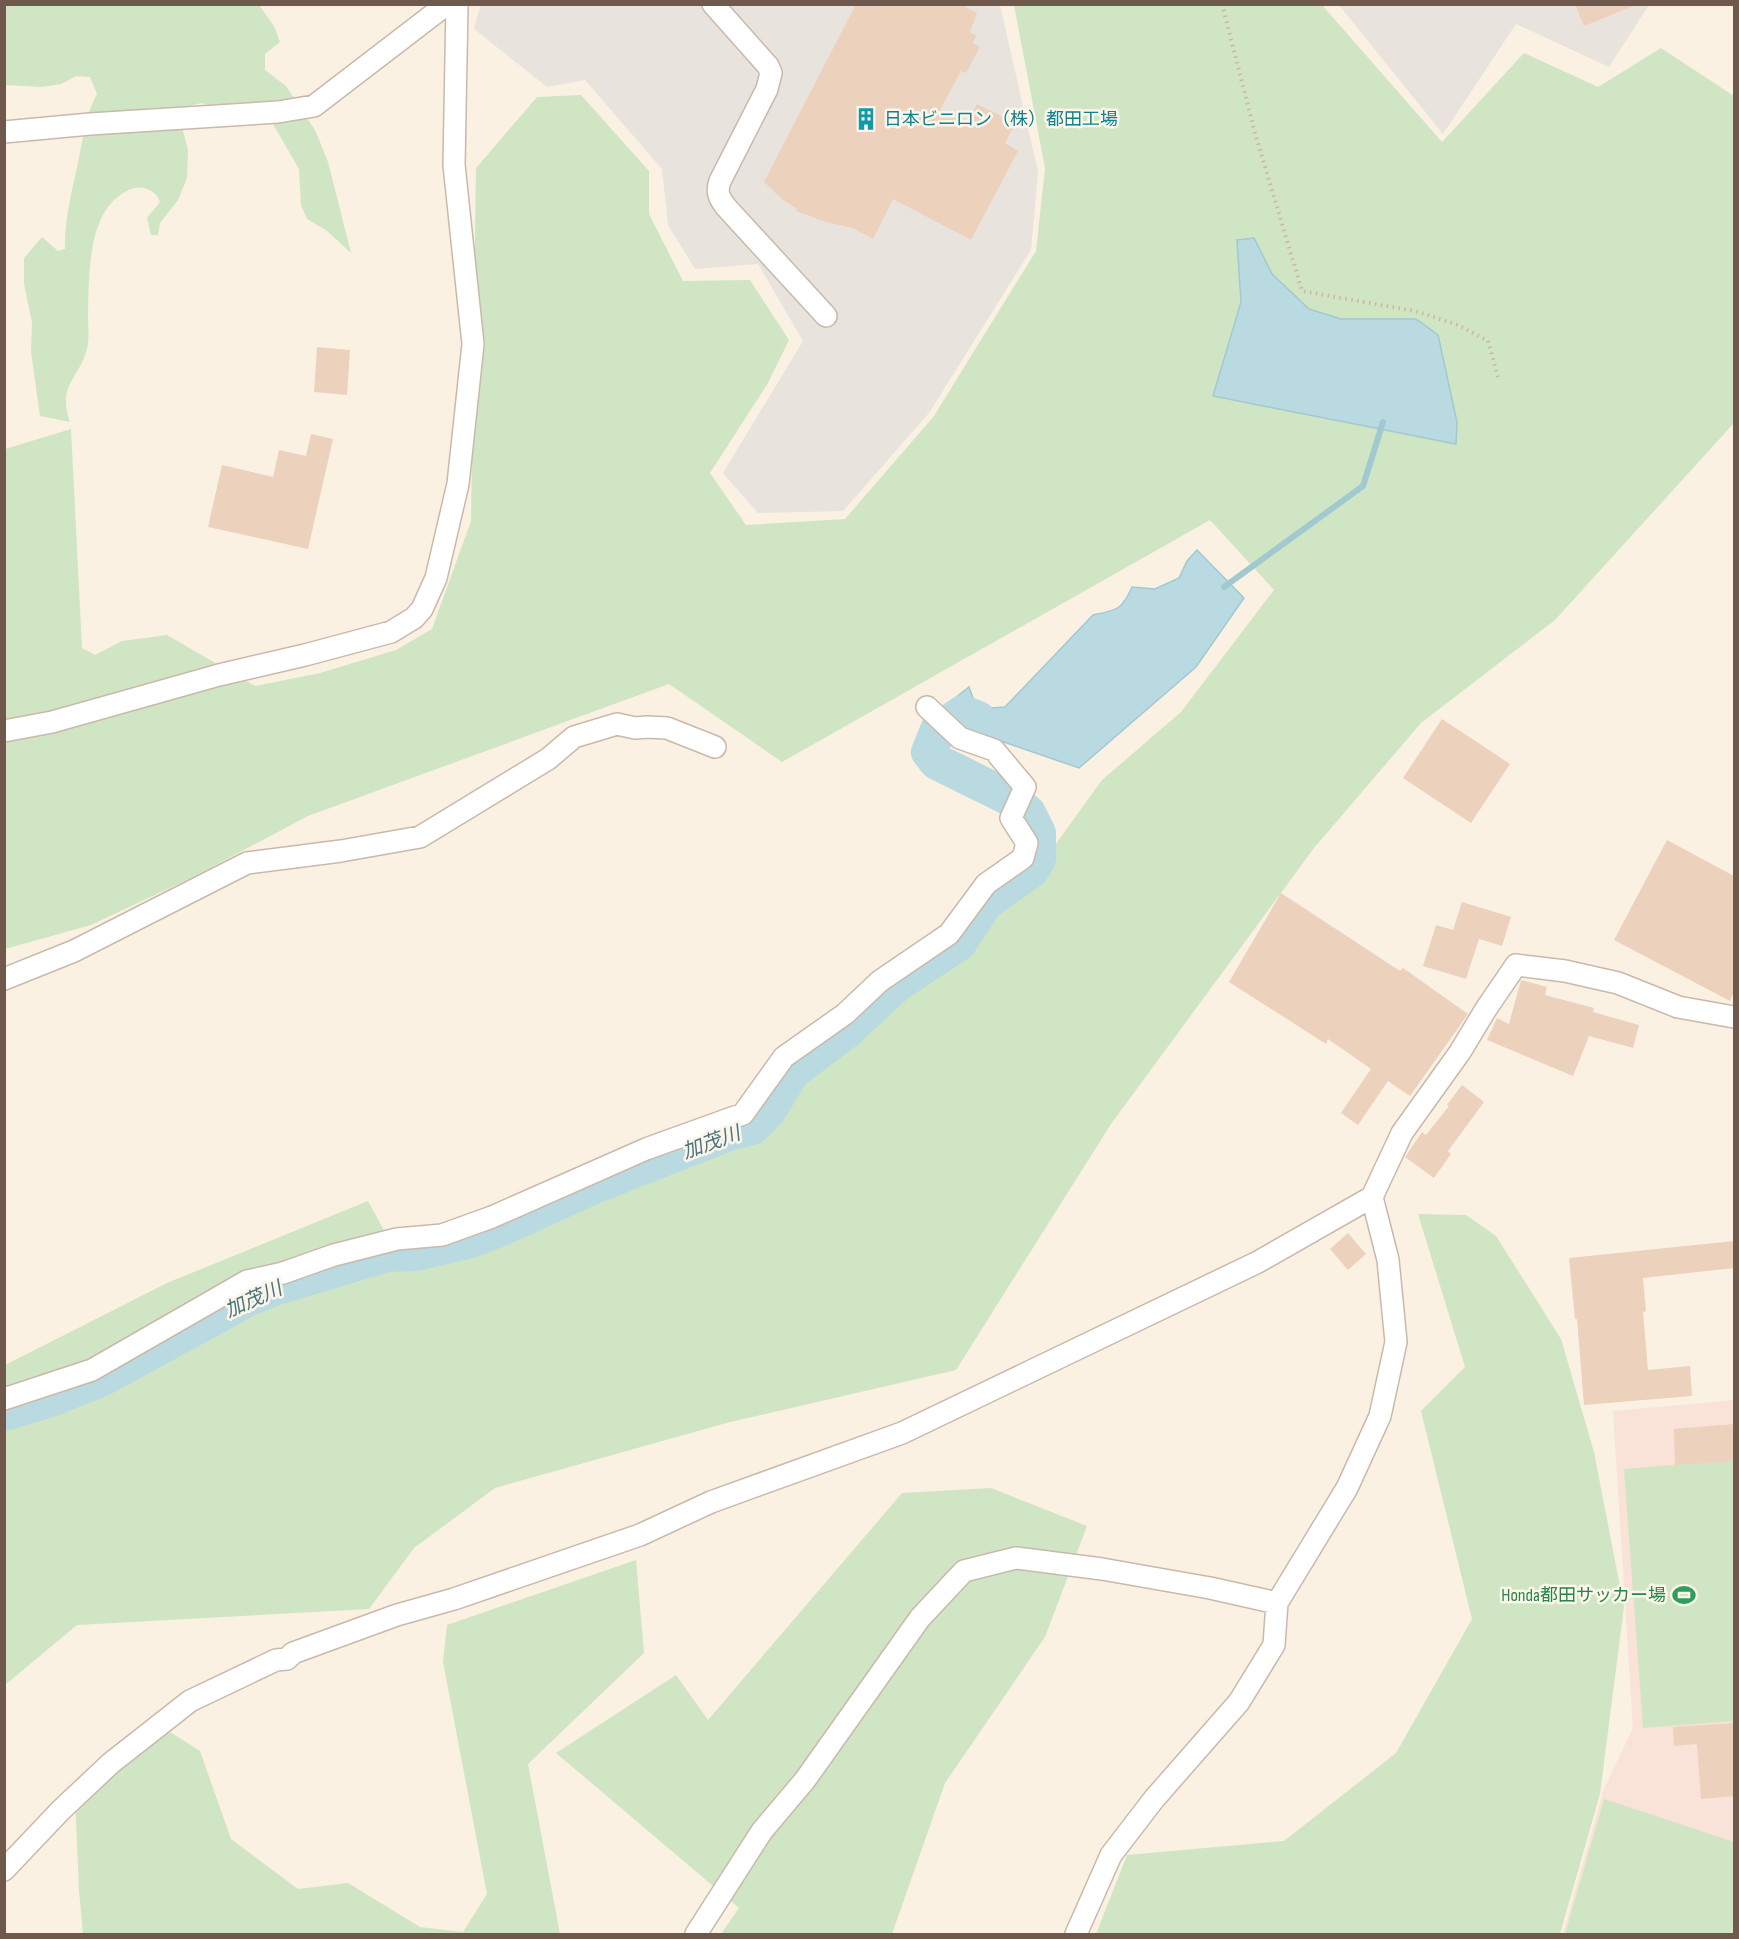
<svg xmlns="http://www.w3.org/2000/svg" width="1739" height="1939" font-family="'Sofia Sans Condensed','Noto Sans JP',sans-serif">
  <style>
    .commercial { fill: #f9e2d8 }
    .industrial { fill: #e9e3dd }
    .green { fill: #d0e5c3 }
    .water { fill: #badae1; stroke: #a1c9d2; stroke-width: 1.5 }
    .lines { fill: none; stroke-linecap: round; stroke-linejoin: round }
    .stream { stroke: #a1c9d2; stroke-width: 6 }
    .river { stroke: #badae1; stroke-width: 36 }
    .building { fill: #ecd1bd }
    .minor-casing { stroke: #c9b9ab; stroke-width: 24 }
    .path { stroke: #d1b5a1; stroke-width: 4; stroke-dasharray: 1.5 4.5; stroke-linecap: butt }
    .minor { stroke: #fff; stroke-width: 21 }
    .labels { text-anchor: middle; stroke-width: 5; stroke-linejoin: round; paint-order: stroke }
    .culture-label { font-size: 18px; fill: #0d838f; stroke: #fdf5e9; text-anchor: start }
    .leisure-label { font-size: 18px; fill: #27864d; stroke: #fdf5e9; text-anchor: end }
    .water-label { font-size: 20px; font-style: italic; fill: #477680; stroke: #fdf5e9 }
  </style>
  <rect width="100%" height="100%" fill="#faf1e3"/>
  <path class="commercial" d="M1734,1400V1934H1563L1604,1789L1633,1728L1613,1411Z"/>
  <path class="industrial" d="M481,4L1000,5L1038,172L1031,250L929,413L843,511L758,513L723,473L803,341L758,264L695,269L668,225L662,169L585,80L547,87L474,29Z
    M1339,5H1649L1609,67L1516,24L1443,134Z"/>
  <path class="green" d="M4,5H259L274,26L280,42L265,54V70L286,86L315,130L328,162L351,253L326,230L307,219L301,205L299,169L273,124L201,103L186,107L183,131L188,150L187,178L178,200L160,223L158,235H151L147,218L160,202C157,194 153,191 144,188C135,186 127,190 119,196C87,219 89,280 88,316C88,325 89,335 88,344C82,378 56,383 70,422L40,416L31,352L32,322L24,284V258L42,237L58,251L65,249C64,216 74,185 80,152C85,130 86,114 97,94L90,77L76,76L61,84L42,87L5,85Z
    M1014,5H1322L1442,142L1524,53L1598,87L1661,48L1734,96V423L1555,620L1421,723L1314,848L1111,1124L956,1370L730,1422L495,1488L414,1548L369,1609L77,1625L5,1685V1365L167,1283L368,1201L392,1245L739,1105L962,938L1037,870L1102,780L1181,712L1274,590L1210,520L782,762L669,684L308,816L193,877L91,925L5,949V449L71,429L82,648L95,655L122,641L167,635L255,686L320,673L396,650L432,629L471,521L476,168L537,97L581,95L649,171V214L683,281L750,280L789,340L768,383L710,473L746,525L845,519L934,416L1036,251L1045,168Z
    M1418,1214L1466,1215L1496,1236L1561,1339L1594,1452L1624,1607L1600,1794L1560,1934H1096L1127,1855L1284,1841L1396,1753L1472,1619L1421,1411L1465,1367Z
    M1734,1460V1721L1643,1728L1624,1469Z
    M991,1488L1087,1526L1045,1637L945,1783L892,1934H721L739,1908L556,1753L676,1675L708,1720L902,1493Z
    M636,1560L644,1653L528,1764L560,1934H83L79,1890L75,1797L170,1732L200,1751L231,1839L298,1889L348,1883L420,1927L463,1932L487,1894L443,1662L447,1625Z
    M1604,1799L1734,1842V1934H1565Z"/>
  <path class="water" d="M1254,238L1272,274L1309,309L1341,319H1416L1438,335L1457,422L1456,444L1213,396L1241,302L1237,240Z
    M1197,550L1244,598L1196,667L1079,768L966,729L941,709L969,687L977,709L1005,707L1093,615C1117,610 1122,610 1132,587L1155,589L1179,578L1187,561Z"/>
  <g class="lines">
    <path class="stream" d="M1224,587L1363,486L1383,422"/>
    <path class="river" d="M4,1413L48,1400L103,1378L249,1298L277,1287L387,1254L416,1253L471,1240L502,1228L594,1186L731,1132L752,1127L768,1111L792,1072L845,1032L897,984L959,943L985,903L1031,870L1038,859V833L1028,813L1012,799L937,762L929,752L938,730L963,713L978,719"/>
  </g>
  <path class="building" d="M856,4H960L977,13L970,32L976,36L973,43L980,47L966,73L961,71L940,110L967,124L977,104L1015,123L1005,143L1018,151L971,240L893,199L873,239L852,228L826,222L796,211L797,209L782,199L764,182Z
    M1575,4H1635L1636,5L1584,26Z
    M317,347L350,350L347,395L314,392Z
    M311,434L333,439L308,549L208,527L222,465L273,477L279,450L306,456Z
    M1442,719L1510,764L1471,823L1403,778Z
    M1667,840L1734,876V992L1730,1001L1614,940Z
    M1281,893L1400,971L1403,968L1468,1014L1410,1096L1388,1081L1358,1125L1341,1113L1371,1069L1328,1039L1326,1044L1229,982Z
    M1462,902L1511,917L1502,946L1479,939L1466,979L1423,966L1436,925L1453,930Z
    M1521,980L1547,987L1545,995L1594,1008L1593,1012L1639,1025L1633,1048L1589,1036L1573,1076L1487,1040L1497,1018L1509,1024Z
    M1462,1085L1484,1102L1448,1151L1451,1154L1434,1178L1405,1157L1422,1132L1426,1135L1449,1106L1447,1105Z
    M1348,1233L1366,1254L1348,1270L1330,1249Z
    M1734,1241V1268L1643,1278L1646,1311L1643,1312L1648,1370L1690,1366L1692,1396L1584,1405L1577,1319H1575L1569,1258Z
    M1734,1424V1461L1675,1465L1674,1429Z
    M1734,1723V1796L1701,1799L1697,1744L1674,1746L1673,1727Z"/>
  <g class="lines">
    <g class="minor-casing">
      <path id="minor" d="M713,4L768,66L771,73L767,89L720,181C716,192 719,198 726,207L826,316
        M4,132L90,124L278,112L314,106L447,4
        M4,731L52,722L219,675L305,655L391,632L414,618L422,609L436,578L458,484L473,344L454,165L457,4
        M4,979L74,951L247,863L341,851L420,837L548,759L574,737L617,724L635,728L647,727L667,728L715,747
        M4,1399L92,1370L247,1281L283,1273L334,1255L397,1239L442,1235L492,1217L646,1149L743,1114L784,1057L845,1014L880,981L949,934L986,884L1023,858L1027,843L1011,818L1025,787L994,750L960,738L927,707
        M4,1870L61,1810L111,1763L190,1701L276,1660L287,1659L293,1653L397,1615L454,1599L640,1535L711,1502L902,1433L1258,1262L1372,1197
        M696,1934L762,1831L805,1780L920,1618L964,1571L1016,1558L1102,1569L1210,1588L1277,1603L1347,1488L1380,1416L1396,1342L1388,1260L1372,1197L1402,1133L1460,1052L1486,1009L1516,965L1565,971L1618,983L1678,1007L1734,1017
        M1076,1934L1111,1855L1154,1799L1239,1702L1274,1645L1277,1603"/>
    </g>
    <path class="path" d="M1222,4L1255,133L1302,291L1415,311L1458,325L1488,341L1498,377"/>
    <use href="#minor" class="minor"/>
  </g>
  <defs>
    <g id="building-bare" transform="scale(1.8)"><path d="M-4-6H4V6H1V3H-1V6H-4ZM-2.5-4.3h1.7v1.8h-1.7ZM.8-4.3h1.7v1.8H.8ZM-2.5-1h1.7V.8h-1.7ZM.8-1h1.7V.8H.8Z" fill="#0f9aa8" stroke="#fdf5e9" stroke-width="2.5" paint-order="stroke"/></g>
    <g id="stadium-bare" transform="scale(1.8)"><path d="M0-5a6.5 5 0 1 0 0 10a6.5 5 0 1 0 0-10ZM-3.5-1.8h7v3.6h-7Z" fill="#2e9e5b" stroke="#fdf5e9" stroke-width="2.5" paint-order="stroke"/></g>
  </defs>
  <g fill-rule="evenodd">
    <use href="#building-bare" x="866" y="119"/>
    <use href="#stadium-bare" x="1684" y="1595"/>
  </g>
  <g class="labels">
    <g class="culture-label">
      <text x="884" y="125">日本ビニロン（株）都田工場</text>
    </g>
    <g class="leisure-label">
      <text x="1666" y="1601">Honda都田サッカー場</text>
    </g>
    <g class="water-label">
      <text transform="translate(711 1142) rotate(-20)" y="7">加茂川</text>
      <text transform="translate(253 1299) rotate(-24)" y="7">加茂川</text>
    </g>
  </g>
  <rect width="1739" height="1939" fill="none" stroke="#6f594c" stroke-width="12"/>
</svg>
